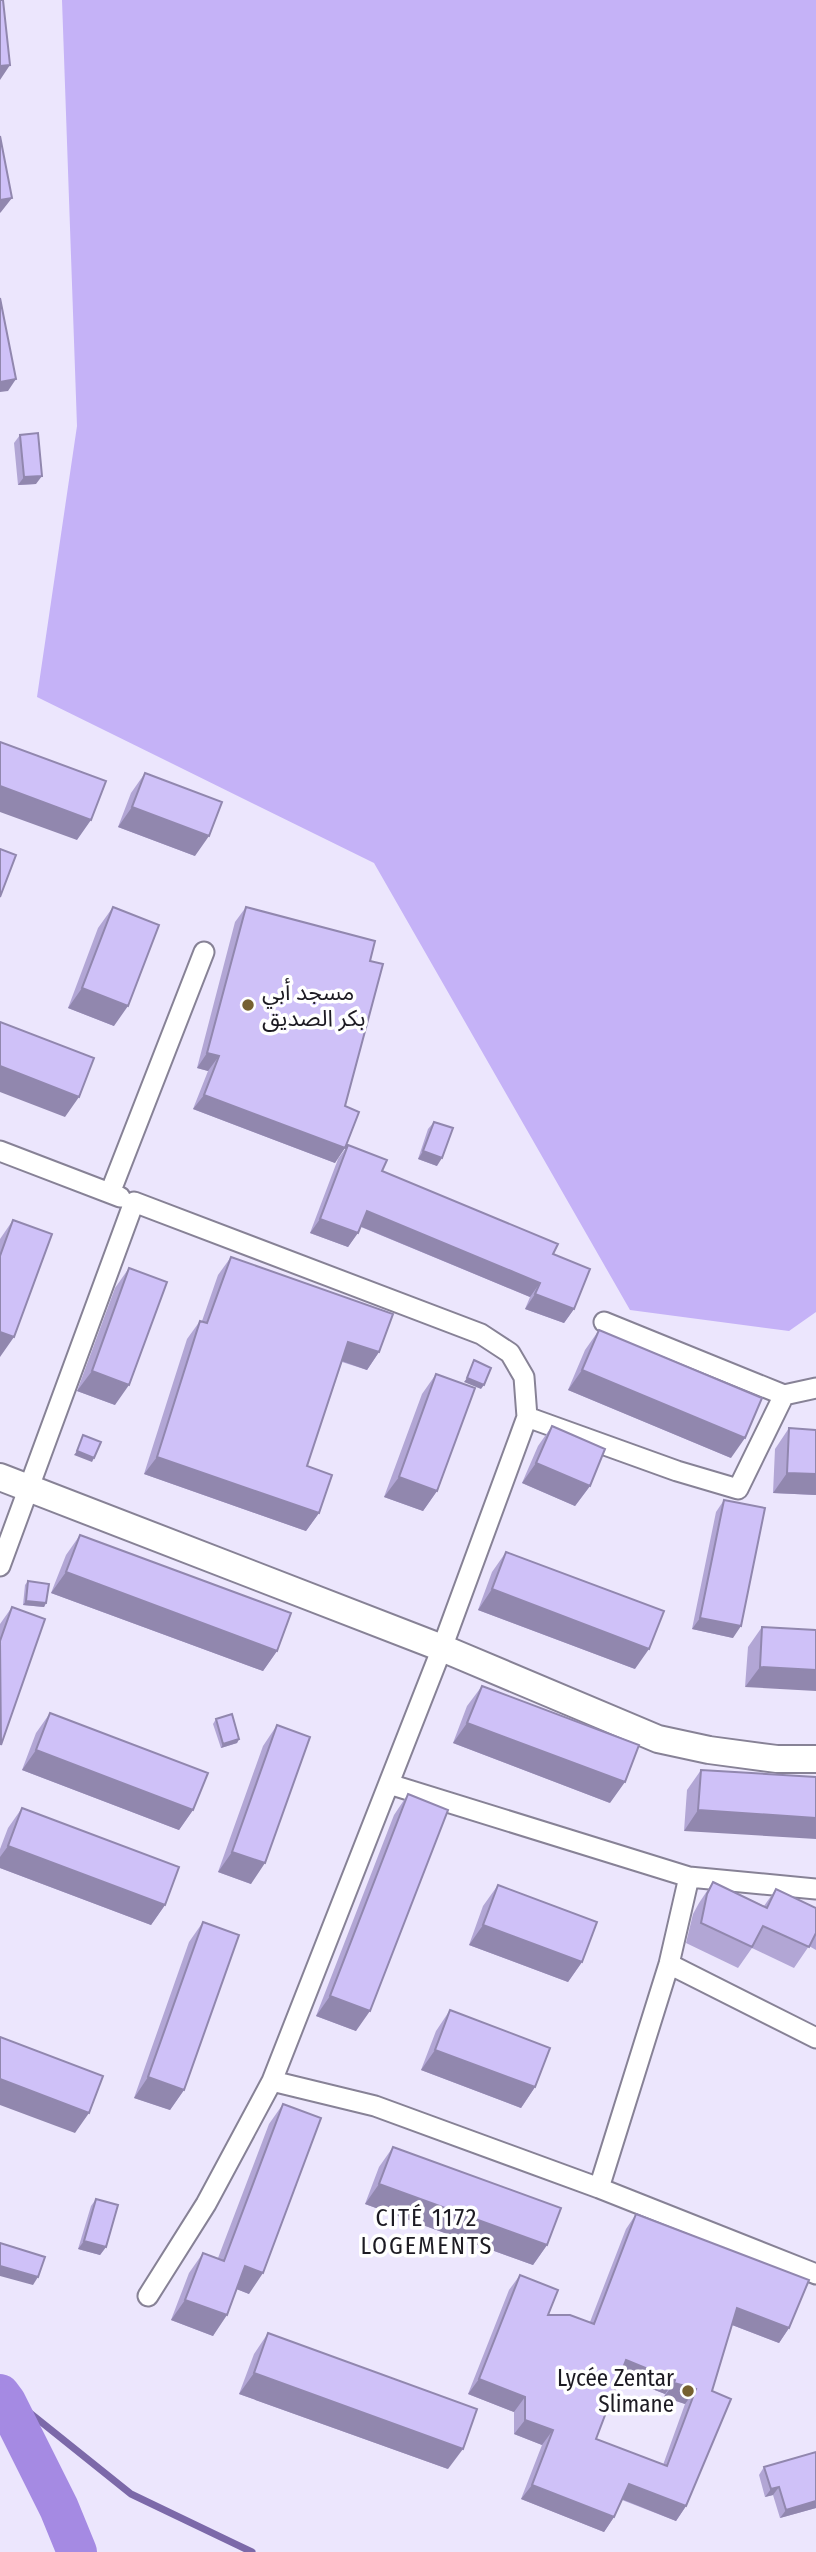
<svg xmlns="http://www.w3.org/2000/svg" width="816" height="2552" font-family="'Fira Sans Condensed','Noto Sans Arabic',sans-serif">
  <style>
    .green { fill: #c5b2f7 }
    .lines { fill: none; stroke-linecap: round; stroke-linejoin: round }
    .stream { stroke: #7c69a9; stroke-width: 7 }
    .river { stroke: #a58ae3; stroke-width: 40 }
    .minor-casing { stroke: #878296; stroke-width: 23 }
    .secondary-casing { stroke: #878296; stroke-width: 30 }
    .minor { stroke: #fff; stroke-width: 19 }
    .secondary { stroke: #fff; stroke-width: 26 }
    .wall { fill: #b2a6d5; fill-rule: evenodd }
    .shaded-wall { fill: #9187ae }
    .building { fill: #cfc1f8; stroke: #9187ae; stroke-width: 2; fill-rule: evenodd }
    .poi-dot { fill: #766130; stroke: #fff; stroke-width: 2.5 }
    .labels { text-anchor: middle; stroke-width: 7; stroke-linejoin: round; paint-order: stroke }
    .poi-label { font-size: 23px; fill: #1d1b23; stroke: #fff; text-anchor: start }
    .neighbourhood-label { font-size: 24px; letter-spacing: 2px; fill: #1d1b23; stroke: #fff }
  </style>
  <rect width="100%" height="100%" fill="#ece6fd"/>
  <path class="green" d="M62,0H816V1312L789,1331L630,1310L374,863L37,697L77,426Z"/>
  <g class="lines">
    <path class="stream" d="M0,2389L131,2494L252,2552"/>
    <path class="river" d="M0,2394L6,2402L59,2508L77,2552"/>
    <g class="minor-casing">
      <path id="minor" d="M0,1151L120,1197
        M110,1193L204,952
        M604,1322L784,1395L816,1388
        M527,1417L677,1471L738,1489L784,1395
        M0,1566L134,1202L481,1334L510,1353L524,1377L527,1417L442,1648L272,2081L206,2204L148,2296
        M389,1784L689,1877L816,1889
        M669,1964L816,2038
        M272,2081L375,2106L599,2188L816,2274
        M599,2188L669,1964L689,1877"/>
    </g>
    <g class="secondary-casing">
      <path id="secondary" d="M0,1477L442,1648L658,1739L709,1750L777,1759H816"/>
    </g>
    <use href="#minor" class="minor"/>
    <use href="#secondary" class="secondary"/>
  </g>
  <path class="wall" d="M20,435L36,484L18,485L14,443Z
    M145,773L195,856L118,827L131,793Z
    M113,907L114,1026L68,1008L98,928Z
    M246,907L370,961L345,1106L335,1163L193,1109L208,1071L197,1068L235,922Z
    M434,1122L437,1166L418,1159L428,1129Z
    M348,1145L382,1171L553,1254L574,1309L564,1323L525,1309L530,1297L361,1227L348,1247L310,1233L338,1159Z
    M13,1220L0,1357V1239Z
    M231,1257L379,1352L367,1370L342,1362L307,1466L319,1513L306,1531L144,1474L187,1339L200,1321H202L218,1275Z
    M129,1268L115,1405L77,1391L115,1288Z
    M599,1330L731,1458L568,1390L585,1350Z
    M436,1374L437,1491L423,1511L384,1497L422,1394Z
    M552,1426L590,1486L575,1506L522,1483L538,1446Z
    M789,1428L816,1495L773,1493L775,1449Z
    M724,1500L733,1638L692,1629L716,1512Z
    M80,1535L277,1651L263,1671L51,1593L66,1555Z
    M506,1552L635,1669L478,1610L492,1572Z
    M28,1581L46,1603L44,1607L23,1605L25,1585Z
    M12,1607L0,1746V1624Z
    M762,1627L816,1630L745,1687L748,1647Z
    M482,1686L610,1803L453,1743L467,1706Z
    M50,1713L193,1810L179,1830L22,1770L36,1733Z
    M216,1719L239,1739L237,1743L221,1748L213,1724Z
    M277,1725L251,1884L218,1872L263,1746Z
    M701,1770L816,1777L684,1831L687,1790Z
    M408,1794L356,2031L316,2016L394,1815Z
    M22,1808L165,1905L151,1925L0,1868V1849L8,1828Z
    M713,1882L764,1906L776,1889L816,1908V1950L809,1946L794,1968L752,1948L738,1968L686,1943L693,1914L699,1903Z
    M498,1885L582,1962L568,1982L469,1945L483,1906Z
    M203,1922L184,2090L170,2110L134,2098L189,1942Z
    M450,2010L535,2087L521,2108L421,2070L436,2031Z
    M283,2104L249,2294L237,2289L213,2336L171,2320L189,2273L203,2253L218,2258L269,2124Z
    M393,2147L547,2245L533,2265L365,2204L379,2167Z
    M96,2199L106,2247L100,2255L78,2249L91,2206Z
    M636,2214L789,2328L779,2343L732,2325L712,2391L686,2506L676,2521L622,2500L614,2517L604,2532L521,2499L542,2445L514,2434V2412L468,2394L509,2290L520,2275L548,2315L590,2322L626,2229ZM620,2376L665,2394L664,2397L685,2404L663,2465L596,2439Z
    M268,2333L448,2469L239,2394L254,2354Z
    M816,2452V2508L780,2518L773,2495L765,2497L759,2475L764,2467Z"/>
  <path class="shaded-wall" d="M10,65L0,80V66Z
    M12,198L1,212L0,213V200Z
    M16,379L8,391L0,392V382Z
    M42,476L36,484L18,485L24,477Z
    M0,786L91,820L77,840L0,812Z
    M132,807L209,836L195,856L118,827Z
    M82,988L128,1006L114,1026L68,1008Z
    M207,1053L219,1056L208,1071L197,1068Z
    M0,1066L79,1097L65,1117L0,1092Z
    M204,1095L345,1148L335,1163L193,1109Z
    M423,1151L442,1158L437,1166L418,1159Z
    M367,1211L540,1283L530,1297L357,1225Z
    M320,1219L358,1233L348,1247L310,1233Z
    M535,1294L574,1309L564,1323L525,1309Z
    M0,1332L14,1337L0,1357Z
    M348,1342L379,1352L367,1370L336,1359Z
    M582,1370L745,1438L731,1458L568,1390Z
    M92,1371L129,1385L115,1405L77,1391Z
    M467,1378L484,1385L481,1389L464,1382Z
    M77,1451L94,1458L92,1462L74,1455Z
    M157,1457L319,1513L306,1531L144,1474Z
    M536,1463L590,1486L575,1506L522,1483Z
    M787,1473L816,1474V1495L773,1493Z
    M399,1477L437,1491L423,1511L384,1497Z
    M66,1572L277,1651L263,1671L51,1593Z
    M492,1589L649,1649L635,1669L478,1610Z
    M26,1601L46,1603L44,1607L23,1605Z
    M700,1618L741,1626L733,1638L692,1629Z
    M760,1667L816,1670V1691L745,1687Z
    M467,1723L625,1782L610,1803L453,1743Z
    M239,1739L237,1743L221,1748L223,1744Z
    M36,1750L193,1810L179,1830L22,1770Z
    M698,1810L816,1818V1839L684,1831Z
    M8,1846L165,1905L151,1925L0,1868V1857Z
    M232,1852L265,1863L251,1884L218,1872Z
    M483,1925L582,1962L568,1982L469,1945Z
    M330,1996L370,2011L356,2031L316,2016Z
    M435,2050L535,2087L521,2108L421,2070Z
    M148,2077L184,2090L170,2110L134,2098Z
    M0,2079L89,2113L75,2133L0,2105Z
    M379,2184L547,2245L533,2265L365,2204Z
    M84,2241L106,2247L100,2255L78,2249Z
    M0,2266L38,2277L33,2285L0,2276Z
    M245,2266L263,2273L249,2294L231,2287Z
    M185,2300L227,2315L213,2336L171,2320Z
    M737,2308L789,2328L779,2343L727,2323Z
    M626,2360L675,2380L665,2394L616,2375Z
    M254,2373L463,2449L448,2469L239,2394Z
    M479,2379L525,2397L514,2412L468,2394Z
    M674,2383L696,2389L685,2404L664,2397Z
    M525,2420L553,2430L542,2445L514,2434Z
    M629,2484L686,2506L676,2521L619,2498Z
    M532,2485L614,2517L604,2532L521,2499Z
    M779,2487L773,2495L765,2497L771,2489Z
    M816,2501V2508L780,2518L786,2510Z"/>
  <path class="building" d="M0,0H3L10,65L0,66Z
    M0,136L12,198L0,200Z
    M0,298L16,379L0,382Z
    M38,433L42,476L24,477L20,435Z
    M0,742L106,781L91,820L0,786Z
    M145,773L222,802L209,836L132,807Z
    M0,849L16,855L0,897Z
    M113,907L159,925L128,1006L82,988Z
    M246,907L375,941L370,961L383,964L345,1106L359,1112L345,1148L204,1095L219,1056L207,1053Z
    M0,1022L94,1058L79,1097L0,1066Z
    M434,1122L453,1128L442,1158L423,1151Z
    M348,1145L387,1160L382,1171L558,1244L553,1254L590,1269L574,1309L535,1294L540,1283L367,1211L358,1233L320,1219Z
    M13,1220L52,1234L14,1337L0,1332V1256Z
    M231,1257L393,1314L379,1352L348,1342L307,1466L332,1475L319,1513L157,1457L200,1321L207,1323Z
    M129,1268L167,1282L129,1385L92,1371Z
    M599,1330L762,1398L745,1438L582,1370Z
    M474,1360L491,1368L484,1385L467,1378Z
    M436,1374L475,1388L437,1491L399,1477Z
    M552,1426L605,1449L590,1486L536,1463Z
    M789,1428L816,1430V1474L787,1473Z
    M83,1435L101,1442L94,1458L77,1451Z
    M724,1500L765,1508L741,1626L700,1618Z
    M80,1535L291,1613L277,1651L66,1572Z
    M506,1552L664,1611L649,1649L492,1589Z
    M28,1581L49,1584L46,1603L26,1601Z
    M12,1607L45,1619L1,1745L0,1641Z
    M762,1627L816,1630V1670L760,1667Z
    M482,1686L639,1745L625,1782L467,1723Z
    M50,1713L208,1773L193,1810L36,1750Z
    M232,1714L239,1739L223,1744L216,1719Z
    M277,1725L310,1737L265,1863L232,1852Z
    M701,1770L816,1777V1818L698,1810Z
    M408,1794L448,1810L370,2011L330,1996Z
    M22,1808L179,1867L165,1905L8,1846Z
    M713,1882L767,1908L776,1889L816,1908V1933L809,1947L763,1926L752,1947L701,1923L707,1894Z
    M498,1885L597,1922L582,1962L483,1925Z
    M203,1922L239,1935L184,2090L148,2077Z
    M450,2010L550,2048L535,2087L435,2050Z
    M0,2037L103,2076L89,2113L0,2079Z
    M283,2104L321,2118L263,2273L245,2266L227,2315L185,2300L203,2253L224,2261Z
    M393,2147L561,2208L547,2245L379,2184Z
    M96,2199L118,2205L106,2247L84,2241Z
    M636,2214L809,2280L789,2328L737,2308L712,2391L731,2399L686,2506L629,2484L614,2517L532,2485L553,2430L525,2420V2397L479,2379L520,2275L558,2290L548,2315H570L594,2324ZM626,2360L675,2380L674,2383L696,2389L667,2466L596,2439Z
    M0,2243L45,2257L38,2277L0,2266Z
    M268,2333L477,2409L463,2449L254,2373Z
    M816,2452V2501L786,2510L779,2487L771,2489L764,2467Z"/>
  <g class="poi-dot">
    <circle cx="248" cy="1005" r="7"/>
    <circle cx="688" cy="2391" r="7"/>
  </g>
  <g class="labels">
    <g class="poi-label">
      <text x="262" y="1000">مسجد أبي<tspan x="262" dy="26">بكر الصديق</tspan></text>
      <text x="674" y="2386" text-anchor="end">Lycée Zentar<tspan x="674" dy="26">Slimane</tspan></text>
    </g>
    <g class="neighbourhood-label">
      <text x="427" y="2226">CITÉ 1172<tspan x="427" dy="28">LOGEMENTS</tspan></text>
    </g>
  </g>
</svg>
